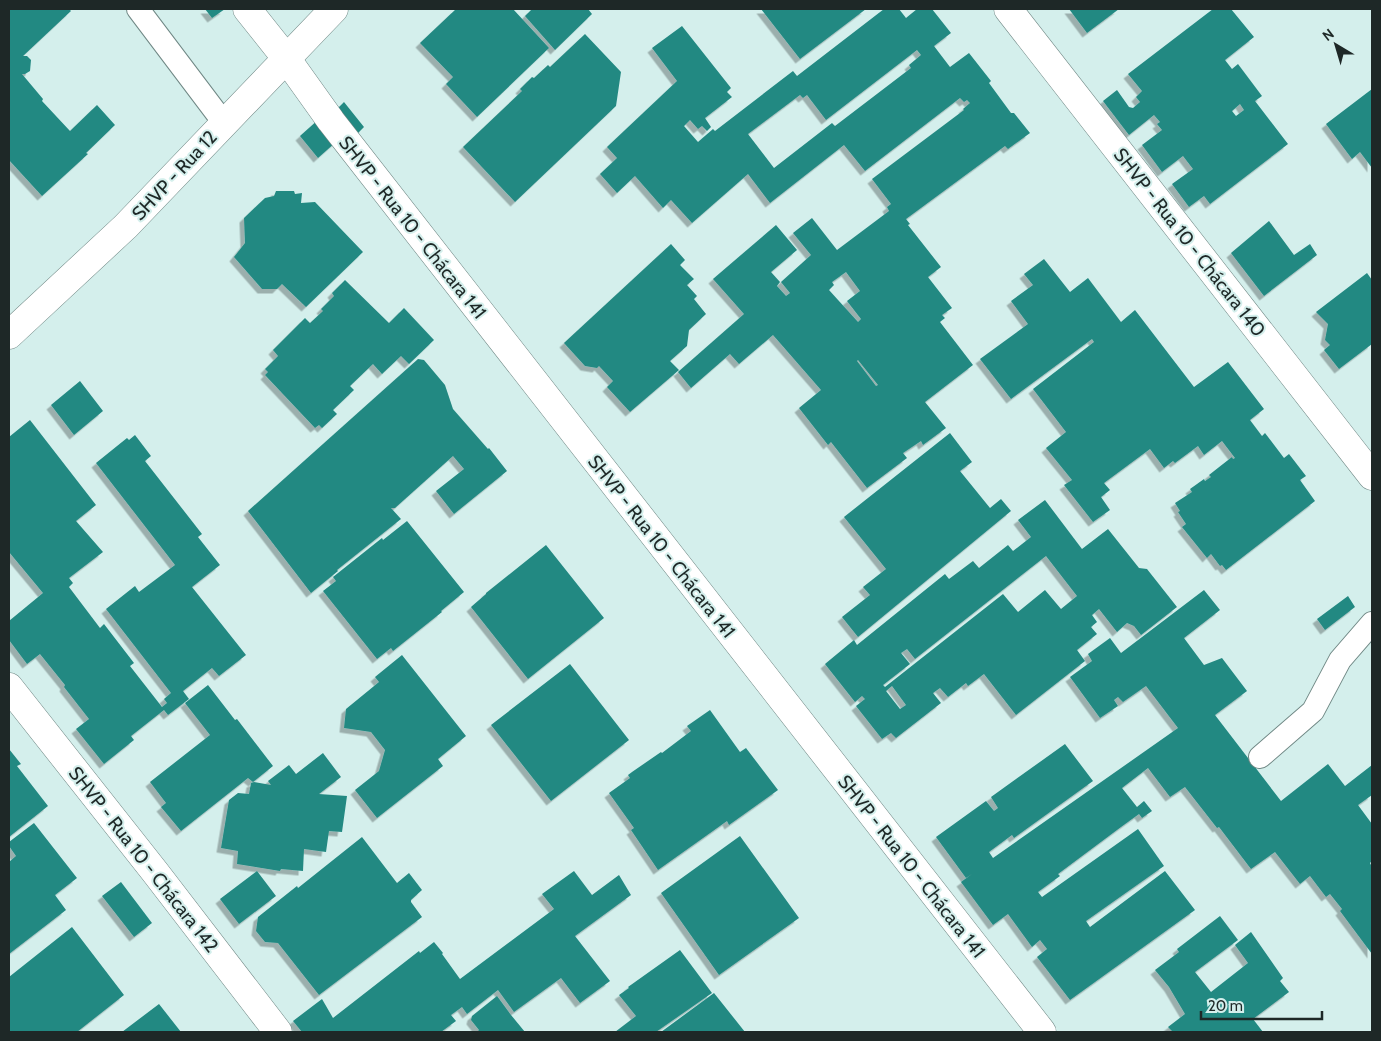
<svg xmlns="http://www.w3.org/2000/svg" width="1381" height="1041" font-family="Cabin,sans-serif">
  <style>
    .building { fill: #238982; fill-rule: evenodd; filter: url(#shadow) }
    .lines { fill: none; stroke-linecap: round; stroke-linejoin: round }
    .service-casing { stroke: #708885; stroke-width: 24 }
    .minor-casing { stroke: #708885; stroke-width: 29 }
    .tertiary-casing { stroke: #708885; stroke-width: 29 }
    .service { stroke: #fff; stroke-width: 22 }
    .minor { stroke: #fff; stroke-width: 28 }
    .tertiary { stroke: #fff; stroke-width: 28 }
    .labels { text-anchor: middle; stroke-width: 4; stroke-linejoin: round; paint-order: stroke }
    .street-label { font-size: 19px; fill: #1e2827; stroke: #d4efec }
  </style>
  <defs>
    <filter id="shadow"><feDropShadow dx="-4.5" dy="4.5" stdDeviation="0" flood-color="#0004"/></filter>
  </defs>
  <rect width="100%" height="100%" fill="#d4efec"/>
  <path class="building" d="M9,9H69L71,11L23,56H27L31,60L30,71L25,74H22L43,99L42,101L70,131L97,105L115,125L86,153L88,154L42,196L9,160Z
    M205,9H225L212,18Z
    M456,9H513L549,48L477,117L446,84L453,77L420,43Z
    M532,9H588L592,14L555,50L525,16Z
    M761,9H866L800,59Z
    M884,9H899L906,18L917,9H932L951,33L934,46L950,67L969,53L991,81L989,83L1011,113H1014L1030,133L1008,149L1005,146L906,219L910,224L908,225L941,267L928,277L952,308L942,315L945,318L940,322L973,365L925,402L946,428L923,445L921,441L903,453L907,458L867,488L831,442L828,445L799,408L821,390L773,335L739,364L730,354L691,388L678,372L744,314L713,279L776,225L797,250L771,272L780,282L777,286L786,296L790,293L781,282L811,255L793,233L812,218L837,250L889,211L887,207L891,204L872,179L964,110L963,109L970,103L967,100L964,102L960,98L865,171L844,145L770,203L748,174L692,223L671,200L663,208L635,176L617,193L600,174L617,158L607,147L677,81L652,48L682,26L731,88L727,92L732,97L705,118L711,127L707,131L702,126L698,129L690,120L684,126L698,142L713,129L715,131L793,71L797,76ZM917,50L921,55L909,65L911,68L835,126L832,123L774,168L748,134L800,95L803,98L807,95L826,120ZM846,272L860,291L847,301L861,319L858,322L829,290L834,285L832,282ZM858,360L878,385L876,386L857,361Z
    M1069,9H1119L1087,33Z
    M1213,9H1231L1254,37L1225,60L1232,69L1238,64L1262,96L1255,101L1288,144L1210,204L1204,196L1189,207L1172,184L1193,169L1183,156L1162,172L1142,145L1162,130L1157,124L1160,122L1154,115L1129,135L1103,101L1117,90L1129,107L1133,108L1140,102L1136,97L1142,91L1128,74ZM1240,104L1244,110L1236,116L1232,111Z
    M585,34L621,72L616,106L515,202L463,147L522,91L520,89L532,77L534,78L548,65L550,67Z
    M1372,89V168L1360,152L1352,159L1326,124Z
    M344,102L364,127L350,141L345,134L318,158L300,136L328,111L332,114Z
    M276,191H294L295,194L302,193L301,203L315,202L363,252L306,307L282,284L277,289H262L234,257L245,243L244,218L265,198L274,196Z
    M1269,221L1294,255L1310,244L1317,255L1264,296L1231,253Z
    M671,244L685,260L680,265L694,279L687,285L697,296L694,299L706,314L689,330L687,346L670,361L679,370L630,412L607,387L613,381L599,366L597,368L585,366L564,343Z
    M1044,259L1070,292L1088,278L1121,322L1135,310L1194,387L1228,362L1264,409L1250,420L1262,436L1265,433L1284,458L1289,454L1306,476L1300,480L1315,501L1226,570L1222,565L1220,566L1211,554L1207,558L1182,527L1186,524L1178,512L1180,511L1175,503L1192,492L1190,489L1204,479L1205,481L1211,477L1209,475L1223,464L1232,457L1233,459L1235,458L1222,441L1204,455L1198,446L1175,463L1173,461L1164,468L1150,449L1104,483L1110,490L1101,497L1110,510L1093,522L1064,485L1072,480L1046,448L1066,432L1033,389L1094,342L1092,339L1011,399L980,359L1028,324L1011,301L1033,285L1024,274Z
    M1367,273L1372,280V344L1339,369L1324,350L1330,345L1325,340L1328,324L1316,312Z
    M345,280L389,323L404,308L434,340L409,364L401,356L382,374L373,364L350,386L354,390L333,410L337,414L322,428L319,425L315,428L265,375L268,372L265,369L278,356L273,350L305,318L310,323L323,311L321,309L334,296L332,293Z
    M418,359L424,360L445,385L453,409L488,449L489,448L507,471L454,514L436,491L464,469L453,456L395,508H391L401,519L337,570L338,571L311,593L248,511Z
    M80,381L103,411L74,435L51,405Z
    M30,420L96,505L76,521L103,552L69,578L73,583L69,587L100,628L104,624L134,663L130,666L162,707L167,703L164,699L171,693L106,609L135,586L139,592L175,565L96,463L127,438L129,440L135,435L151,456L145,461L202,534L198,537L220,565L192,587L246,655L219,676L212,668L183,691L189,699L168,715L164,710L131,736L134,740L104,764L76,729L89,719L64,687L65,685L40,654L27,664L9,640V621L43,593L9,552V437Z
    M950,433L972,462L960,471L990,508L1001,499L1011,511L858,637L842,617L870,595L863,587L886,569L844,517Z
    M1045,500L1082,549L1108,529L1139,568L1147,569L1177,607L1141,635L1134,626L1127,623L1117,632L1099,609L1092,615L1097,622L1091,627L1097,634L1077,650L1085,661L1016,715L984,674L968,686L966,683L948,697L940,688L933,693L941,703L896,738L891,733L882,739L856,706L865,699L862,696L855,702L825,664L854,640L857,645L945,574L949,579L973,561L979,568L1008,545L1013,551L1031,537L1018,520ZM1046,556L1077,596L1061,609L1045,590L1018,612L1003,594L885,687L883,685L910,664L901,653L907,649L915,659ZM892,686L906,705L900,709L886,691Z
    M407,521L464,592L441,611L442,612L393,651L391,648L377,659L323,591L336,581L333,577L382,538L383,540Z
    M546,545L604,618L528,679L471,607L486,594V593Z
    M1204,590L1220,610L1184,638L1204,665L1222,658L1247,691L1215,715L1281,801L1328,764L1345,786L1372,765V795L1358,805L1372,824V861L1370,863L1372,867V954L1340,911L1342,909L1330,894L1326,897L1310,876L1300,884L1275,852L1251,869L1219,827L1217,828L1185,787L1170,797L1148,768L1122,788L1137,807L1144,801L1152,811L1142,818L1139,814L1121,827L1058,874L1060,876L1038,892L1042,897L1138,829L1164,866L1086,921L1090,927L1165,871L1195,910L1070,1000L1037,957L1047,949L1040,940L1032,947L1008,914L993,925L961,882L972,874L966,878L936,837L986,801L994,811L998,808L991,797L1065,744L1093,781L1014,838L1012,835L989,852L993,858L1178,728L1146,686L1123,702L1118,697L1114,700L1118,706L1100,718L1070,677L1092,661L1088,654L1110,638L1121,653Z
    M1348,596L1355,607L1325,630L1317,619Z
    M402,655L466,736L438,759L443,766L377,818L355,790L379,771L385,750L371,732L344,728L346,709L379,682L375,677Z
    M570,664L629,740L551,801L491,725Z
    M208,685L235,720L237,719L273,766L253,782L248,778L181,831L161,807L166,803L150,782L210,735L185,703Z
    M710,710L740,752L746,748L778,790L729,825L727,821L658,870L631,830L634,828L609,793L630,778L628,775L632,772L661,752L662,753L691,731L687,726Z
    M9,749L21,764L17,766L48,806L9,837Z
    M323,753L341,777L319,794L347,796L342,832L329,831L326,852L304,849L303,871L281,869L280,871L237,864L238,851L221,848L229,800L238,793L249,794L251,783L254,782L271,785L268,781L289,765L296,774Z
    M34,823L77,878L55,895L66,910L9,954V862L16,856L9,846V842Z
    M740,836L799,918L719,975L661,893Z
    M362,837L397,883L409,873L422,890L411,900V902L422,917L319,995L278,943L265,942L256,931L258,917L297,886L298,888Z
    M257,871L276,896L239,924L220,899Z
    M574,871L592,895L619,875L631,895L575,936L610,981L580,1003L561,978L514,1012L498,990L467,1014L462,1007L451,1015L456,1021L441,1032H302L293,1021L322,999L333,1018L419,951L420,953L434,942L443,953L442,954L460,979L554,909L542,894Z
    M121,882L152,923L134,937L102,896Z
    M1220,916L1238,940L1195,972L1211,992L1248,963L1235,945L1251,932L1283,978L1280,981L1289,992L1253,1019L1263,1032H1173L1168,1027L1185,1014L1169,987L1155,970L1179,952L1177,949Z
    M72,927L124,995L77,1032H9V977Z
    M680,950L712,993L656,1032H615L636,1016L619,995L629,988L628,987Z
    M714,993L745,1032H661Z
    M497,996L511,1015L525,1032H477L479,1030L471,1020L472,1016Z
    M159,1004L181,1032H122Z"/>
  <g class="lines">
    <g class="service-casing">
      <path id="service" d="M138,9L224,123
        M1260,757L1313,711L1340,660L1372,623"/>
    </g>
    <g class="minor-casing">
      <path id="minor" d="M247,9L286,58L331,121L1042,1032
        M1008,9L1372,476
        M9,687L155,872L278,1032"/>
    </g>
    <g class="tertiary-casing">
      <path id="tertiary" d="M9,335L126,226L334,9"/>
    </g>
    <use href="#service" class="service"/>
    <use href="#minor" class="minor"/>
    <use href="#tertiary" class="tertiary"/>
  </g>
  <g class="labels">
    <g class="street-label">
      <text transform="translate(174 175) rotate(-47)" y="7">SHVP - Rua 12</text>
      <text transform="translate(413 227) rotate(52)" y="7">SHVP - Rua 10 - Chácara 141</text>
      <text transform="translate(1190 242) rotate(52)" y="7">SHVP - Rua 10 - Chácara 140</text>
      <text transform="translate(662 546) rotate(52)" y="7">SHVP - Rua 10 - Chácara 141</text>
      <text transform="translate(144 859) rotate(52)" y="7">SHVP - Rua 10 - Chácara 142</text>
      <text transform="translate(912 866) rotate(52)" y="7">SHVP - Rua 10 - Chácara 141</text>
    </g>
  </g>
  <rect width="1381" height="1041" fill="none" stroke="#1e2827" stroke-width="20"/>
  <g transform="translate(1336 45) rotate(322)" stroke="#d4efec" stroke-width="4" paint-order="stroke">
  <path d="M0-4L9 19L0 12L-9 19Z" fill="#1e2827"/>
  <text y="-8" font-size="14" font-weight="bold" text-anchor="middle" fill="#1e2827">N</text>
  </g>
  <path d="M1201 1011v8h121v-8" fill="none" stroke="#1e2827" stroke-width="2.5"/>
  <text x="1208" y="1011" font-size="15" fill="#1e2827" stroke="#d4efec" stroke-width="4" paint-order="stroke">20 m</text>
</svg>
